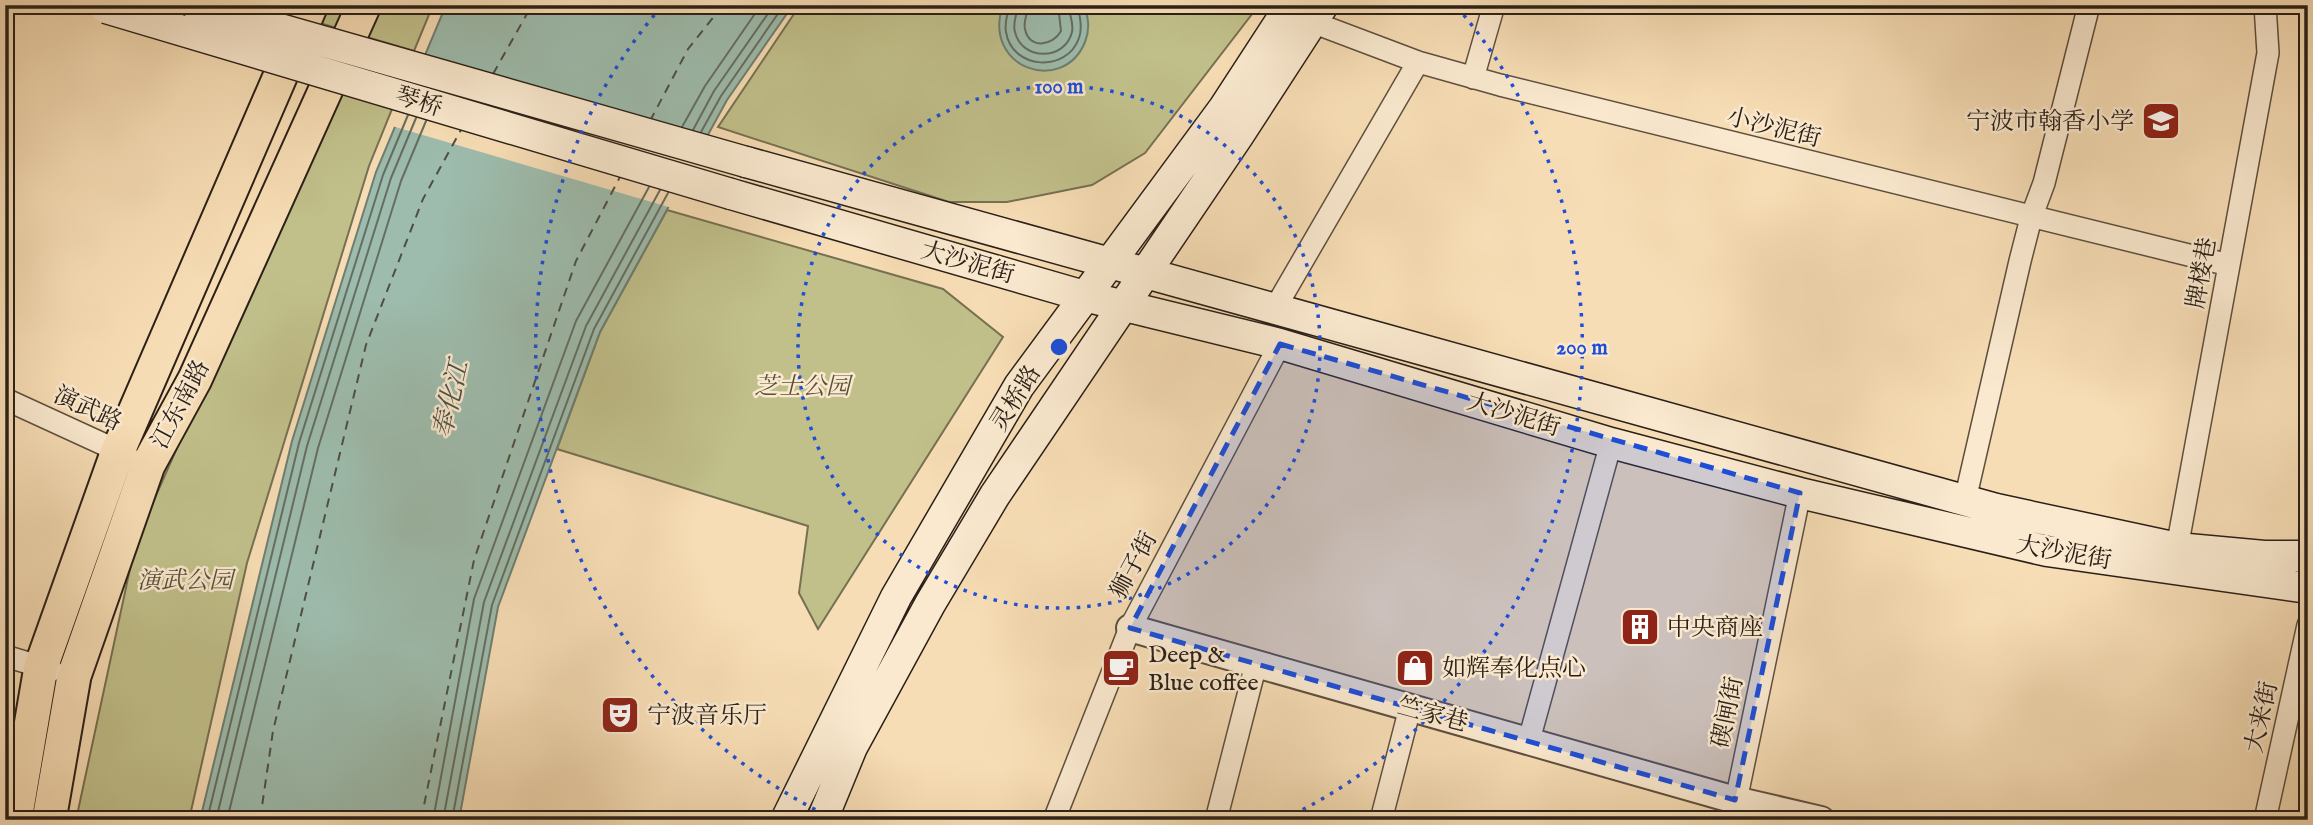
<svg xmlns="http://www.w3.org/2000/svg" width="2313" height="825" font-family="'IM FELL English','Noto Serif SC',serif">
  <style>
    .green { fill: #c1c08b; stroke: #767052; stroke-width: 2 }
    .water { fill: #9dbcad; stroke: #6f7e71; stroke-width: 2 }
    .pier { fill: #f7ddb5 }
    .lines { fill: none; stroke-linecap: round; stroke-linejoin: round }
    .shore { stroke: #646e62; stroke-width: 2 }
    .ferry { stroke: #4d4f45; stroke-width: 2; stroke-dasharray: 9 7; stroke-linecap: butt }
    .minor-casing { stroke: #5e4f3f; stroke-width: 24 }
    .tertiary-casing { stroke: #5e4f3f; stroke-width: 30 }
    .secondary-casing { stroke: #2b2018; stroke-width: 33 }
    .primary-casing { stroke: #2b2018; stroke-width: 37 }
    .minor { stroke: #fae9cf; stroke-width: 21 }
    .tertiary { stroke: #fae9cf; stroke-width: 26 }
    .secondary { stroke: #fae9cf; stroke-width: 30 }
    .primary { stroke: #f7ddb5; stroke-width: 33 }
    .secondary-bridge-casing { stroke: #2b2018; stroke-width: 33; stroke-linecap: butt }
    .secondary-bridge { stroke: #fae9cf; stroke-width: 30 }
    .marked { fill: #1d4ed8; fill-opacity: 0.2; stroke: #1d4ed8; stroke-width: 5; stroke-dasharray: 14 9; stroke-linejoin: round }
    .ring { fill: none; stroke: #1d4ed8; stroke-width: 3.5; stroke-dasharray: 3.5 7 }
    .labels { text-anchor: middle; stroke-width: 5; stroke-linejoin: round; paint-order: stroke }
    .street-label { font-size: 24px; fill: #2b2018; stroke: #fae9cf }
    .poi-label { font-size: 24px; fill: #2b2018; stroke: #fae9cf; text-anchor: start }
    .park-label { font-size: 24px; font-style: italic; fill: #58503a; stroke: #fae9cf }
    .water-label { font-size: 26px; font-style: italic; fill: #4d4f45; stroke: #fae9cf }
    .centre { fill: #1d4ed8; stroke: #fae9cf; stroke-width: 3.5 }
    .ring-label { font-size: 21px; text-anchor: middle; font-weight: bold; fill: #1d4ed8; stroke: #fae9cf; stroke-width: 5; stroke-linejoin: round; paint-order: stroke }
  </style>
  <rect width="100%" height="100%" fill="#f7ddb5"/>
  <filter id="stains"><feTurbulence type="fractalNoise" baseFrequency=".00286" numOctaves="4"/><feColorMatrix values="0 0 0 0 .2 0 0 0 0 .09 0 0 0 0 .02 0 0 0 .5 -.17"/></filter>
  <radialGradient id="worn" r=".72"><stop offset=".6" stop-color="#630" stop-opacity="0"/><stop offset="1" stop-color="#630" stop-opacity=".3"/></radialGradient>
  <path class="green" d="M259,5H433L414,51Z
    M800,5H1259L1145,153L1092,185L1007,202H949L718,127Z
    M337,85L394,104L369,166L247,563L189,820H76L136,541Z
    M667,210L943,289L1003,337L818,629L799,593L808,526L557,449L600,332Z"/>
  <path class="water" d="M446,5H793L727,100L600,332L498,607L459,820H200L292,441L376,172Z
    M1003,5H1083C1089,16 1090,30 1085,42C1063,96 981,68 1003,5Z"/>
  <path class="pier" d="M422,53L710,138L672,208L392,126Z"/>
  <g class="lines">
    <path class="shore" d="M1009,5C1008,14 1004,23 1006,32C1012,70 1067,73 1079,38C1083,26 1079,16 1078,5
      M1018,5C1017,15 1012,23 1015,32C1022,61 1065,61 1072,32C1074,23 1069,15 1069,5
      M1028,5C1028,13 1023,21 1025,29C1029,50 1053,46 1061,31L1058,5
      M682,127L705,86L761,5
      M693,130L714,91L774,5
      M701,132L721,96L784,5
      M207,820L299,443L383,175L408,115
      M216,820L307,446L391,178L416,118
      M227,820L318,448L401,181L426,121
      M433,820L474,599L576,321L649,187
      M443,820L484,602L586,326L660,190
      M452,820L492,605L594,329L668,193"/>
    <path class="ferry" d="M493,74L532,5
      M650,121L688,49L723,5
      M260,820L273,731L366,345L423,199L462,128
      M421,820L474,560L576,261L621,175"/>
    <g class="minor-casing">
      <path id="minor" d="M1312,22L1418,62L1500,85L2229,265
        M1473,78L1494,5
        M1274,310L1418,62
        M5,399L127,455
        M1965,500L2020,261L2031,218L2044,183L2089,5
        M2177,548L2268,53L2265,5
        M5,656L52,670
        M1529,740L1611,443
        M1054,820L1130,628L1280,344
        M1216,820L1256,664
        M1381,820L1410,708
        M1732,820L1800,493
        M2265,820L2308,625"/>
    </g>
    <g class="tertiary-casing">
      <path id="tertiary" d="M1130,628L1735,800L1821,820"/>
    </g>
    <g class="secondary-casing">
      <path id="secondary" d="M746,162L1996,509L2177,548L2264,556H2308
        M731,194L1084,296L1280,344L1611,443L1800,493L2047,551L2308,588
        M786,820L896,597L1019,386L1224,108L1291,5
        M822,820L852,747L930,604L995,495L1238,136L1323,5"/>
    </g>
    <g class="primary-casing">
      <path id="primary" d="M15,820L41,667L118,451L311,5
        M49,820L74,676L148,465L195,379L364,5"/>
    </g>
    <use href="#minor" class="minor"/>
    <use href="#tertiary" class="tertiary"/>
    <use href="#secondary" class="secondary"/>
    <use href="#primary" class="primary"/>
    <g class="secondary-bridge-casing">
      <path id="secondary-bridge" d="M196,5L746,162
        M106,8L731,194"/>
    </g>
    <use href="#secondary-bridge" class="secondary-bridge"/>
  </g>
  <path class="marked" d="M1280,344L1800,493L1735,800L1130,628Z"/>
  <g class="ring">
    <circle cx="1059" cy="347" r="261"/>
    <path d="M834 819A523 523 0 0 1 661 7M1457 7A523 523 0 0 1 1284 819"/>
  </g>
  <defs>
    <g id="school-square" transform="scale(2.0125)"><rect x="-9" y="-9" width="18" height="18" rx="4" fill="#8f2418" stroke="#fae9cf"/><path d="M0-5L7-2L0 1L-7-2ZM-4 1L0 2.5L4 1V4Q0 6-4 4Z" fill="#fff"/></g>
    <g id="building-square" transform="scale(2.0125)"><rect x="-9" y="-9" width="18" height="18" rx="4" fill="#8f2418" stroke="#fae9cf"/><path d="M-4-6H4V6H1V3H-1V6H-4ZM-2.5-4.3h1.7v1.8h-1.7ZM.8-4.3h1.7v1.8H.8ZM-2.5-1h1.7V.8h-1.7ZM.8-1h1.7V.8H.8Z" fill="#fff"/></g>
    <g id="cafe-square" transform="scale(2.0125)"><rect x="-9" y="-9" width="18" height="18" rx="4" fill="#8f2418" stroke="#fae9cf"/><path d="M-5.5-4.5H6V0H3Q3 3.5 0 3.5H-2.5Q-5.5 3.5-5.5 0ZM3-3.2v2h1.7v-2ZM-6 4.5H4V6H-6Z" fill="#fff"/></g>
    <g id="shop-square" transform="scale(2.0125)"><rect x="-9" y="-9" width="18" height="18" rx="4" fill="#8f2418" stroke="#fae9cf"/><path d="M-5-2.5h2.3a2.7 3.5 0 0 1 5.4 0H5L5.5 6h-11ZM-1.5-2.5h3a1.5 2.3 0 0 0-3 0Z" fill="#fff"/></g>
    <g id="theatre-square" transform="scale(2.0125)"><rect x="-9" y="-9" width="18" height="18" rx="4" fill="#8f2418" stroke="#fae9cf"/><path d="M-5-5.5Q0-4 5-5.5V0Q5 5 0 6Q-5 5-5 0ZM-3.3-2.5H-1v1.5H-3.3ZM1-2.5H3.3v1.5H1ZM-2.8 1Q0 5.5 2.8 1Z" fill="#fff"/></g>
  </defs>
  <g fill-rule="evenodd">
    <use href="#school-square" x="2161" y="121"/>
    <use href="#building-square" x="1640" y="627"/>
    <use href="#cafe-square" x="1121" y="668"/>
    <use href="#shop-square" x="1415" y="668"/>
    <use href="#theatre-square" x="620" y="715"/>
  </g>
  <g class="labels">
    <g class="street-label">
      <text transform="translate(419 101) rotate(17)" y="8">琴桥</text>
      <text transform="translate(1774 127) rotate(14)" y="8">小沙泥街</text>
      <text transform="translate(968 262) rotate(16)" y="8">大沙泥街</text>
      <text transform="translate(2201 273) rotate(-80)" y="8">牌楼巷</text>
      <text transform="translate(1015 398) rotate(-58)" y="8">灵桥路</text>
      <text transform="translate(180 404) rotate(-62)" y="8">江东南路</text>
      <text transform="translate(88 408) rotate(25)" y="8">演武路</text>
      <text transform="translate(1514 414) rotate(17)" y="8">大沙泥街</text>
      <text transform="translate(2064 552) rotate(10)" y="8">大沙泥街</text>
      <text transform="translate(1133 565) rotate(-62)" y="8">狮子街</text>
      <text transform="translate(1727 712) rotate(-78)" y="8">碶闸街</text>
      <text transform="translate(1433 714) rotate(15)" y="8">竺家巷</text>
      <text transform="translate(2261 717) rotate(-77)" y="8">大来街</text>
    </g>
    <g class="poi-label">
      <text x="2134" y="129" text-anchor="end">宁波市翰香小学</text>
      <text x="1667" y="635">中央商座</text>
      <text x="1148" y="662">Deep &amp;<tspan x="1148" dy="28">Blue coffee</tspan></text>
      <text x="1442" y="676">如辉奉化点心</text>
      <text x="647" y="723">宁波音乐厅</text>
    </g>
    <g class="park-label">
      <text x="802" y="394">芝士公园</text>
      <text x="185" y="588">演武公园</text>
    </g>
    <g class="water-label">
      <text transform="translate(450 399) rotate(-77)" y="9">奉化江</text>
    </g>
  </g>
  <circle cx="1059" cy="347" r="10" class="centre"/>
  <g class="ring-label">
    <text x="1059" y="93">100 m</text>
    <text x="1582" y="354">200 m</text>
  </g>
  <rect width="2313" height="825" fill="none" stroke="#f7ddb5" stroke-width="28"/>
  <rect x="7" y="7" width="2299" height="811" fill="none" stroke="#2b2018" stroke-width="3.5"/>
  <rect x="14" y="14" width="2285" height="797" fill="none" stroke="#2b2018" stroke-width="2"/>
  <rect width="100%" height="100%" filter="url(#stains)"/>
  <rect width="100%" height="100%" fill="url(#worn)"/>
</svg>
